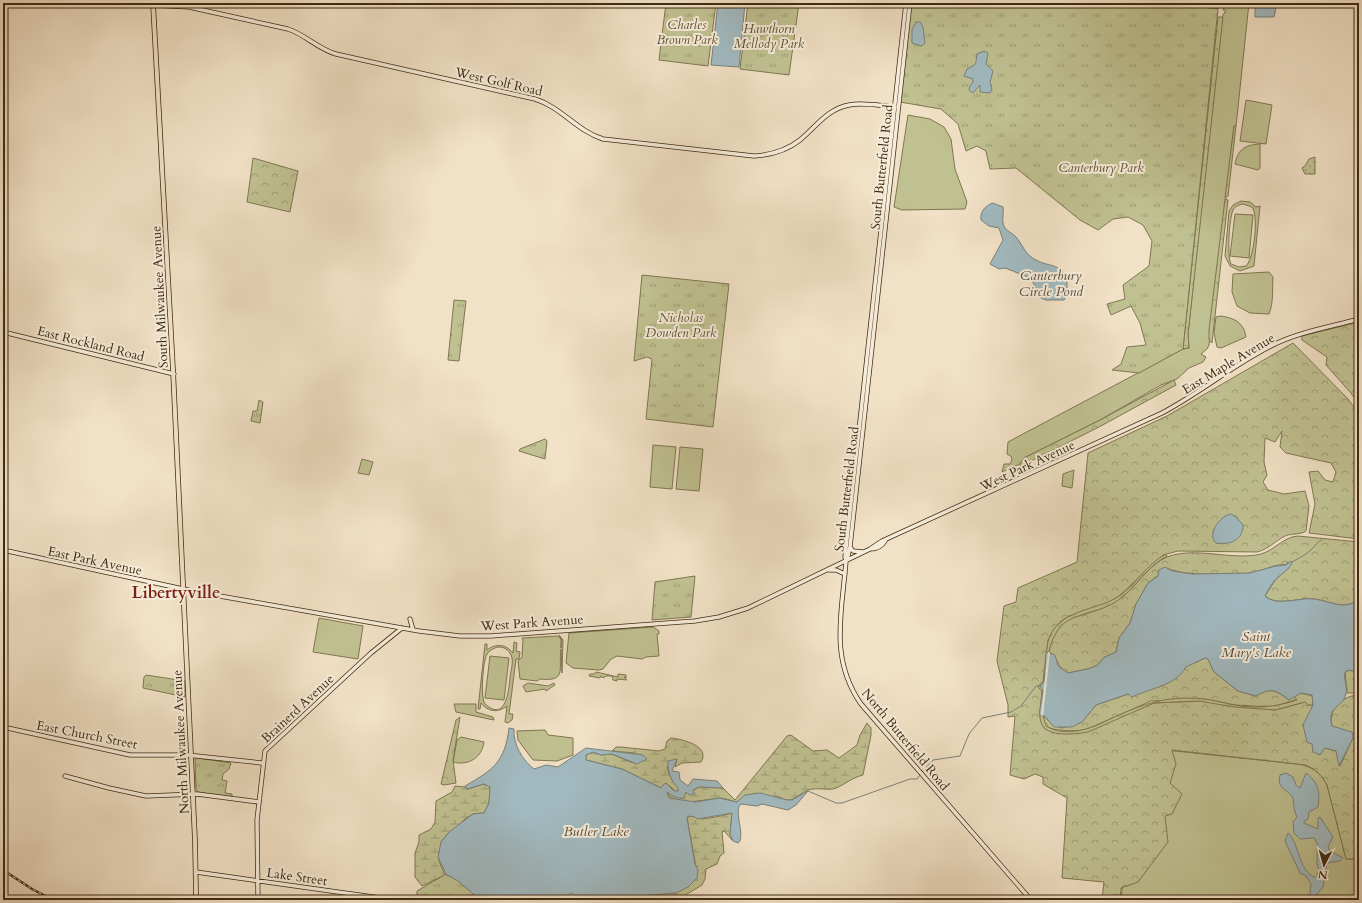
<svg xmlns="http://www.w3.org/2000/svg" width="1362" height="903" font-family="Cardo,serif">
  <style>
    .grass { fill: #c0c191; stroke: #807652; fill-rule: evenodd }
    .forest { fill: url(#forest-crowns); stroke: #807652; fill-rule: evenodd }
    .wetland { fill: url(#wetland-marsh); stroke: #807652 }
    .park { fill: url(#park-tufts); stroke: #807652 }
    .garden { fill: url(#garden-dots); stroke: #807652 }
    .water { fill: #a1bac1; stroke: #7a817b }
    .pier { fill: #f1e1c6 }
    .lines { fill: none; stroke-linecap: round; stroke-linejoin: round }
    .stream { stroke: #7a817b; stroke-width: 1 }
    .secondary-casing { stroke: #3f2b12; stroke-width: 5 }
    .primary-casing { stroke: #3f2b12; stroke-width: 5.5 }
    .secondary { stroke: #f6ecda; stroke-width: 3.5 }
    .primary { stroke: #f1e1c6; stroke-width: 4 }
    .rail-casing { stroke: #3f2b12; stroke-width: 2.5 }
    .rail { stroke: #f6ecda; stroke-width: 1; stroke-dasharray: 3; stroke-linecap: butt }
    .labels { text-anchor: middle; stroke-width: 4; stroke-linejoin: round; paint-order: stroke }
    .park-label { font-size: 13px; font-style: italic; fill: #5f5032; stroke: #f6ecda }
    .street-label { font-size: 13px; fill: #3f2b12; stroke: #f6ecda }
    .water-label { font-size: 14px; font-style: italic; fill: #584f3e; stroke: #f6ecda }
    .district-label { font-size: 17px; font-weight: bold; fill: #7a1f14; stroke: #f6ecda }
  </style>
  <defs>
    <pattern id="forest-crowns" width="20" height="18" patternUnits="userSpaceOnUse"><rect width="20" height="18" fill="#c0c191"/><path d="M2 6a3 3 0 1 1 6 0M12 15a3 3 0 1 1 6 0" fill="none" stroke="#9d9d75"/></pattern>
    <pattern id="wetland-marsh" width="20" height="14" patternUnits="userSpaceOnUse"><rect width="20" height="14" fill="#c0c191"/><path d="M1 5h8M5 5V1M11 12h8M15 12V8" fill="none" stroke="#9d9d75"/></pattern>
    <pattern id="park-tufts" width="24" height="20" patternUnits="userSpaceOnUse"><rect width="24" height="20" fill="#c0c191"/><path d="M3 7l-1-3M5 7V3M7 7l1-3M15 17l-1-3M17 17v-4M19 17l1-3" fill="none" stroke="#9d9d75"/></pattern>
    <pattern id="garden-dots" width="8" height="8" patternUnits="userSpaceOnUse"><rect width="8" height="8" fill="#c0c191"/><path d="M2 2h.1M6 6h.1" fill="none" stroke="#9d9d75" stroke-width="1.8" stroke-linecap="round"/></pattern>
  </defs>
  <rect width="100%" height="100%" fill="#f1e1c6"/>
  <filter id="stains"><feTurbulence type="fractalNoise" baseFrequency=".005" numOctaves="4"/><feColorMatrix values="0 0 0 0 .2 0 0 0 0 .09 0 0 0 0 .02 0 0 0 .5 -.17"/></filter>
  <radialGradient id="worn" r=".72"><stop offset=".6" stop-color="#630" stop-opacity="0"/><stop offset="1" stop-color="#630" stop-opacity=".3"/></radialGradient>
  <path class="grass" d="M1225,3H1249L1236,126H1234L1209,345L1207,349L1201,354L1206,357L1203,362L1189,368L1177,379L1161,385L1100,420L1024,458L1020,464L1002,472L1004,464H1010L1012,460L1011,456L1007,454L1008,442L1183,349L1189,348L1188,334L1222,17L1226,10H1223Z
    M1246,100L1272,105L1266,144L1240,141Z
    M908,115L930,119L944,127L951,139L955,169L967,202L965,209L902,210L894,207Z
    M1260,144V168L1258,170L1235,164C1238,149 1245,145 1260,144Z
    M1241,201L1250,202L1256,207L1260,206L1254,266L1240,271L1230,266L1225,256L1229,211L1233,205ZM1243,204L1252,207C1259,215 1254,259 1246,266L1239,267L1231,264C1227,257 1229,219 1233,210C1235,206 1239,205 1243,204Z
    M1235,214L1253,215L1249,258L1230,256Z
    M1269,272L1273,277C1272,290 1274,301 1269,314L1250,313L1237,306L1232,292L1233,274Z
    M1221,316C1235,318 1244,323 1246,337L1221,348L1217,347L1214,333L1216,317Z
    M653,445L676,447L672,489L650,487Z
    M680,447L703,449L699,491L676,489Z
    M362,459L373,462L369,475L358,473Z
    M1074,470L1072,488L1062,486L1063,474Z
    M319,618L363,626L358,659L313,652Z
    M653,627L659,631V634H657L659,656L646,657L642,659L617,656L611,659L603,669L599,670L573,668L566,663L569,633Z
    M559,635L563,640L562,673L561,649C558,668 568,682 540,679L537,681L520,679L518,661L522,657L523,640L522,638L558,636L561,639V648L562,640Z
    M514,642L517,643L516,651L520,652L519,659H516L509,714H513L512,720L508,723L505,722L507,706C498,713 488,712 481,703L480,709H478L485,644H487V650C496,643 506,644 513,653ZM498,647C504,647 508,649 511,655C514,661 511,670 510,677C509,690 506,723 485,704C480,697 483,661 487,654C490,650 494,648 498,647Z
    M490,656L509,658L504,700L485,698Z
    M596,672L618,677V674L626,675V678L624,677L627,680L617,679V681L613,680L612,676H606L603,678L601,676L600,678L589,676L590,674H594Z
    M528,683L548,686L554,683L555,685L546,691L545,689L526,692L523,686Z
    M454,704H476V712L493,717L494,720L456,712Z
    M545,730L548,735L573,738V755L557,761L533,760L518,740L517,731Z
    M461,737L484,742C482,758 468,766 453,762L457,740Z
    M1138,747L1297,764C1311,766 1320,772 1327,785L1346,859H1359V900H1121Z"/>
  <path class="forest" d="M1174,3H1219L1218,9Z
    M1218,17H1223L1188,334L1189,348L1183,349Z
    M1234,126H1236L1228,196L1225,198Z
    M253,158L298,171L290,212L247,202Z
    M1225,199L1228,200L1212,343L1209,340V330Z
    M1359,322V404L1350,392L1326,365L1327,357L1302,340V336Z
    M1293,343L1348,399L1359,414V539L1309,533L1315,504L1309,472L1318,471L1325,480L1333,482L1336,472L1331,463L1286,453L1280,447L1282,431L1275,442L1265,438L1264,462L1267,475L1263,482L1268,490L1284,494L1305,491L1309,506L1306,531C1301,535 1292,533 1285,536C1275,541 1269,549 1257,552L1178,551L1163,555L1118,597L1106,604L1069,616L1061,621L1048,640L1043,681L1039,687L1042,690L1040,717L1044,728L1052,732L1079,733L1154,703L1199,701L1275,710L1305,702L1308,705H1313C1306,721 1310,741 1319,755L1325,748L1336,751L1340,766L1353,738L1332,726C1327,710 1343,695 1359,695V859H1346L1327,785C1322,775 1316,770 1306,765L1172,750L1176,764L1170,783L1182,794L1172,814L1165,816L1168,842L1138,882L1121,888L1120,900H1102L1104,882L1062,878L1067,798L1043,784V777L1035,774L1024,779L1010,775L1015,716L1008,717V705L997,661L1004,606L1016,602L1018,588L1077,562L1088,453L1167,416ZM1235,516L1239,522L1226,543H1216L1213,532C1220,519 1222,519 1235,516Z
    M1174,380L1176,385L1099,427L1021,466L1020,464L1024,458L1100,420Z
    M1298,536L1359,542V600C1354,602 1350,605 1344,605C1334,605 1324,600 1314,599C1300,597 1277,607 1265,596L1276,579L1289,568L1288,562L1286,565C1274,563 1262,572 1250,573C1236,575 1178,576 1168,568L1148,583L1136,604L1130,623L1119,638L1116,652L1103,658L1098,665L1088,669L1068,673C1057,668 1058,658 1049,651C1052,637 1057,627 1069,619C1087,613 1107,609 1122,597C1136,586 1151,563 1167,557C1195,546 1232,561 1261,554C1275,550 1283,537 1298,536Z
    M1205,658L1208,659L1214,672L1238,691L1256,696C1271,687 1275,690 1289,700L1294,696L1298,699L1273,707L1235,705L1204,699L1151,701L1085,730C1077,731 1051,732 1045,725C1043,723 1043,719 1043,716L1055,726L1062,728L1082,722L1096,705L1128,694L1132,696L1143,691L1162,686L1185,667Z
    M1359,667V693H1347L1345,672L1348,670L1353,671Z
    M460,717L453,760L456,783L444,785L441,784L456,720Z"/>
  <path class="wetland" d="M867,723L871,728V735L863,775C851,778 846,784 836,788C829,791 818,787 808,790C799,793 791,806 780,797L744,798L738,802C731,801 725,798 719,798C707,799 670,809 667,791L674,797L684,798L686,791H692L699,787L723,788L735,800L787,736L791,735L813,751L827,750L839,758L857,745L860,735Z
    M671,738C682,739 711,746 701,762L682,763L675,767L677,759L667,767L669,774L679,788L677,792L666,783L661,788L622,769L586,760V755L593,752L601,755L612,754L633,763L635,753L612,751L616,747H621L659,751L665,749L667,741Z
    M484,784L490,787L489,803L484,813L473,814L465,819L454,830L449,832L441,842L439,861L445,875L422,886L415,877V853L419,842V835L431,829L435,822L436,801L452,792L455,786L466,787L467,789Z
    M732,813L730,834L733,841L724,831L722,832L724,853L720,856L717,864L706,869L705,879L702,885L677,900H588L590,898L626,897L676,893L696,867L687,818C692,814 696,818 702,819C706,819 727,815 732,813Z"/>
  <path class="park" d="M666,3H716L708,66L659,60Z
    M748,3H799L789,75L740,69Z
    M909,3H1171L1218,9L1183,349L1139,373L1112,370L1121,364L1127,347L1146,345L1140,323L1131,306L1111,315L1107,304L1125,299L1123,285L1149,266L1152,241L1143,225L1128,217L1113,219L1098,230L1080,220L1016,168L990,169L986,151L977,146L966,151L958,124L941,109L900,102L901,94H898Z
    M642,275L729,284L713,427L646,419L652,359L647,357L634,361Z
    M454,300L466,301L459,361L448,360Z
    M259,400L263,402L260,423L251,421L253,411H257Z
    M545,439L547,441L545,459L519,451L520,449Z
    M1166,554L1167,556C1147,566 1135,589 1117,601C1103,611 1084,612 1069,620C1042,634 1045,689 1043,716L1046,726C1063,737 1088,730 1104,722C1140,705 1164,695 1204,699C1214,700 1224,703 1234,705C1256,709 1276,707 1297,700L1294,696L1301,693L1313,696V705H1308L1305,702L1275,710L1234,707L1199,701L1154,703L1088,732C1076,734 1045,738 1041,722C1038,713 1042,700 1042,691L1038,687C1040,684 1043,682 1044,680C1049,665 1043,646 1052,632C1065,610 1095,610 1116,598C1135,587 1146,564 1166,554Z
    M695,576L691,617L652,620L655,582Z
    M146,675L185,681V697L143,688L144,677Z
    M197,758L231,763L229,769L223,774L222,780L227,781L225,793L232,794V798L198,792L196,789L195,759Z
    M446,874L458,880L481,900H417V891Z"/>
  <path class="garden" d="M1315,157V174H1305L1302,168L1305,166L1309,159Z"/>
  <path class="water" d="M718,3H745L739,67L711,65Z
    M1255,3H1277L1274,17H1255Z
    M916,22H920L923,27L925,43L922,46L912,43V30Z
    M984,51L988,53L986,64L993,71L990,82L992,90L990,93L980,92V85L973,93L969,90L970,86L973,82V79L964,76L967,69C978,63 975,66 977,54Z
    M993,203L1003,207C1004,213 1002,218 1003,223C1004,230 1011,232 1015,236C1023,244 1024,255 1038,261C1051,267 1056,263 1067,276V295L1064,300H1046L1039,297L1032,280L1028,277L1005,268L999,269L990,264L1003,240L999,228L989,226L981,220C980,211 985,206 993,203Z
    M1231,514L1235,516L1243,525C1243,541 1229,545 1216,543C1206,534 1221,515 1231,514Z
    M1291,561L1292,563C1288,571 1282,573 1276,579C1271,584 1268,590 1265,596C1277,607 1300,597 1314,599C1324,600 1334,605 1344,605C1350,605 1354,602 1359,600V667L1353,671L1348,670L1345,672C1343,679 1348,686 1346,694C1343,708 1326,706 1332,726L1352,732L1353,738L1339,766L1336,751L1325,748L1320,755L1313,752L1312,744L1307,742L1303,725L1313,705L1312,695L1301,693L1289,700C1276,690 1271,687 1256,696L1238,691L1214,672L1208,659L1205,658L1186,667C1176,686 1150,688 1132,697L1128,694L1096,705L1082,722L1072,727H1054L1045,716L1039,715L1043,690L1040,686L1044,682L1046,652L1055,655L1058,666L1068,673L1088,669L1098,665L1103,658L1116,652L1119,638L1130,623L1136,604L1148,583L1158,576L1159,570L1165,567L1172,571L1193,574L1250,573L1276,566L1286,565Z
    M509,728L514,729C513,744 522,760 534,769L546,765L558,767L586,748L643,755L647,759L637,764L612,754L601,755L593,752L586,755V760L622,769L661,788L664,784L666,783L674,791H678V788C671,781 667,771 668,761L677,759L672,771L679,772L680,780L688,786L693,779L717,781L723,788L699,787L693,790L694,794L689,795L686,792L684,798C677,799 672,796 667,792L669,798L695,802L719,798L737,802L745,795L760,793L787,800H792L808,791L796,805L788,810L762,804L757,806L741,804L739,806C736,818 743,829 740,841L738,843L733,841L730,834L732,813L697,819L695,817L688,816L687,818L695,864L698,870L697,878L688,887L676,893L626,897H590L588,900H573L574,895L572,893L569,894L567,900H480L458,881L446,874L438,857L441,842L449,832L473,814L484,813L489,803L490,787L484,784L467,789L465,786C493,770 505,762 509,728Z
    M1286,773L1293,777L1296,785L1300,788L1306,773C1319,783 1320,793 1318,807L1309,812L1308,819L1304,821V823L1318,829V818L1320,817L1333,837L1328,847L1330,851L1343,858L1340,861L1327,863L1323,887L1312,900H1304L1310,893L1311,884L1306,876L1300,873L1285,841L1288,833C1301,846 1297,870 1316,878L1319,870L1317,864V843L1314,838L1300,839L1294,833L1293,822L1297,817C1294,812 1294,805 1293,799C1290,789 1276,791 1280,775Z"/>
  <path class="pier" d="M1048,652H1050L1043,716L1041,715Z"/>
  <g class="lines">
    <path class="stream" d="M1292,562C1299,558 1306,555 1312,549C1316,545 1317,542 1322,540
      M922,772L933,760L960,756L969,734L982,718L1011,712L1021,706L1036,686H1040
      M808,791L836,803H842L910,779H917L920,775"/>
    <g class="secondary-casing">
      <path id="secondary" d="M906,3L845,557L846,561C842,613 829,658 861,704L1031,900
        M153,5L189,7L288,29C306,35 318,49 336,54L535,99C561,107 577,131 603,139L754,156C771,155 786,151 800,140C816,127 827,109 849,105C864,102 880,106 895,107
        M3,332L174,374
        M850,547L853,551L863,552
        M870,549L882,541L1162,413C1200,393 1233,365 1271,346C1298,332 1330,327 1359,319
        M3,550L197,592L419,631L460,636H491L695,621L719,617L748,608L870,549C876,549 882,546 885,541
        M847,560L850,547L910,3
        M829,570H836L845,574
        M410,619L413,630
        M3,727L130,755H187L262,763
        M65,776L109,788L146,796L197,794L259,802
        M196,872L395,900
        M258,900L257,820L265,751L371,653L402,628"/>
    </g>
    <g class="primary-casing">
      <path id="primary" d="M153,3L173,370L195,841L196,893L195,900"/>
    </g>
    <use href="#secondary" class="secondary"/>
    <use href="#primary" class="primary"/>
    <g class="rail-casing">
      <path id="rail" d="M3,870L32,889L53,900"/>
    </g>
    <use href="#rail" class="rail"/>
  </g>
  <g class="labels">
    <g class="park-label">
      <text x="687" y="29">Charles<tspan x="687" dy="15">Brown Park</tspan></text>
      <text x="769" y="33">Hawthorn<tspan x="769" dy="15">Mellody Park</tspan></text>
      <text x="1101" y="172">Canterbury Park</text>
      <text x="681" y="322">Nicholas<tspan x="681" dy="15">Dowden Park</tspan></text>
    </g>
    <g class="street-label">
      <text transform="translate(499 81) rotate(13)" y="5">West Golf Road</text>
      <text transform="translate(881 167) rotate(-84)" y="5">South Butterfield Road</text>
      <text transform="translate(159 297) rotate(-93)" y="5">South Milwaukee Avenue</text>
      <text transform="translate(91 343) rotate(14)" y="5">East Rockland Road</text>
      <text transform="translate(1228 363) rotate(-31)" y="5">East Maple Avenue</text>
      <text transform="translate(1027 465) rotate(-25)" y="5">West Park Avenue</text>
      <text transform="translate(846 489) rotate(-83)" y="5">South Butterfield Road</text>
      <text transform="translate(95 560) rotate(12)" y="5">East Park Avenue</text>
      <text transform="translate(532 622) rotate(-4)" y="5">West Park Avenue</text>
      <text transform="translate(297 708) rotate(-43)" y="5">Brainerd Avenue</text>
      <text transform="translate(87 734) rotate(11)" y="5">East Church Street</text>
      <text transform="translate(906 739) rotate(50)" y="5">North Butterfield Road</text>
      <text transform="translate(180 742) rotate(-93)" y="5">North Milwaukee Avenue</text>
      <text transform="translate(297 876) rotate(8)" y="5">Lake Street</text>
    </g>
    <g class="water-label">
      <text x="1051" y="280">Canterbury<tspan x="1051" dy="16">Circle Pond</tspan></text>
      <text x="1256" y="641">Saint<tspan x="1256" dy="16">Mary's Lake</tspan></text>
      <text x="596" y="836">Butler Lake</text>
    </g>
    <g class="district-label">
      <text x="176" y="598">Libertyville</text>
    </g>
  </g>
  <rect width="1362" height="903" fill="none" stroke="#f1e1c6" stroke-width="16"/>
  <rect x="4" y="4" width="1354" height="895" fill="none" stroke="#3f2b12" stroke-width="2"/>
  <rect x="8" y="8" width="1346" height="887" fill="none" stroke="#3f2b12"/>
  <g transform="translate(1324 865) rotate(186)" stroke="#f6ecda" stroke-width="3" paint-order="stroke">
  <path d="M0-3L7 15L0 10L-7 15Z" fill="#3f2b12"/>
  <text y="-6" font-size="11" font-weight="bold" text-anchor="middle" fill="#3f2b12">N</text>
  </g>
  <rect width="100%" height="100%" filter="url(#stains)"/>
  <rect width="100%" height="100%" fill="url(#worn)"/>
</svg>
